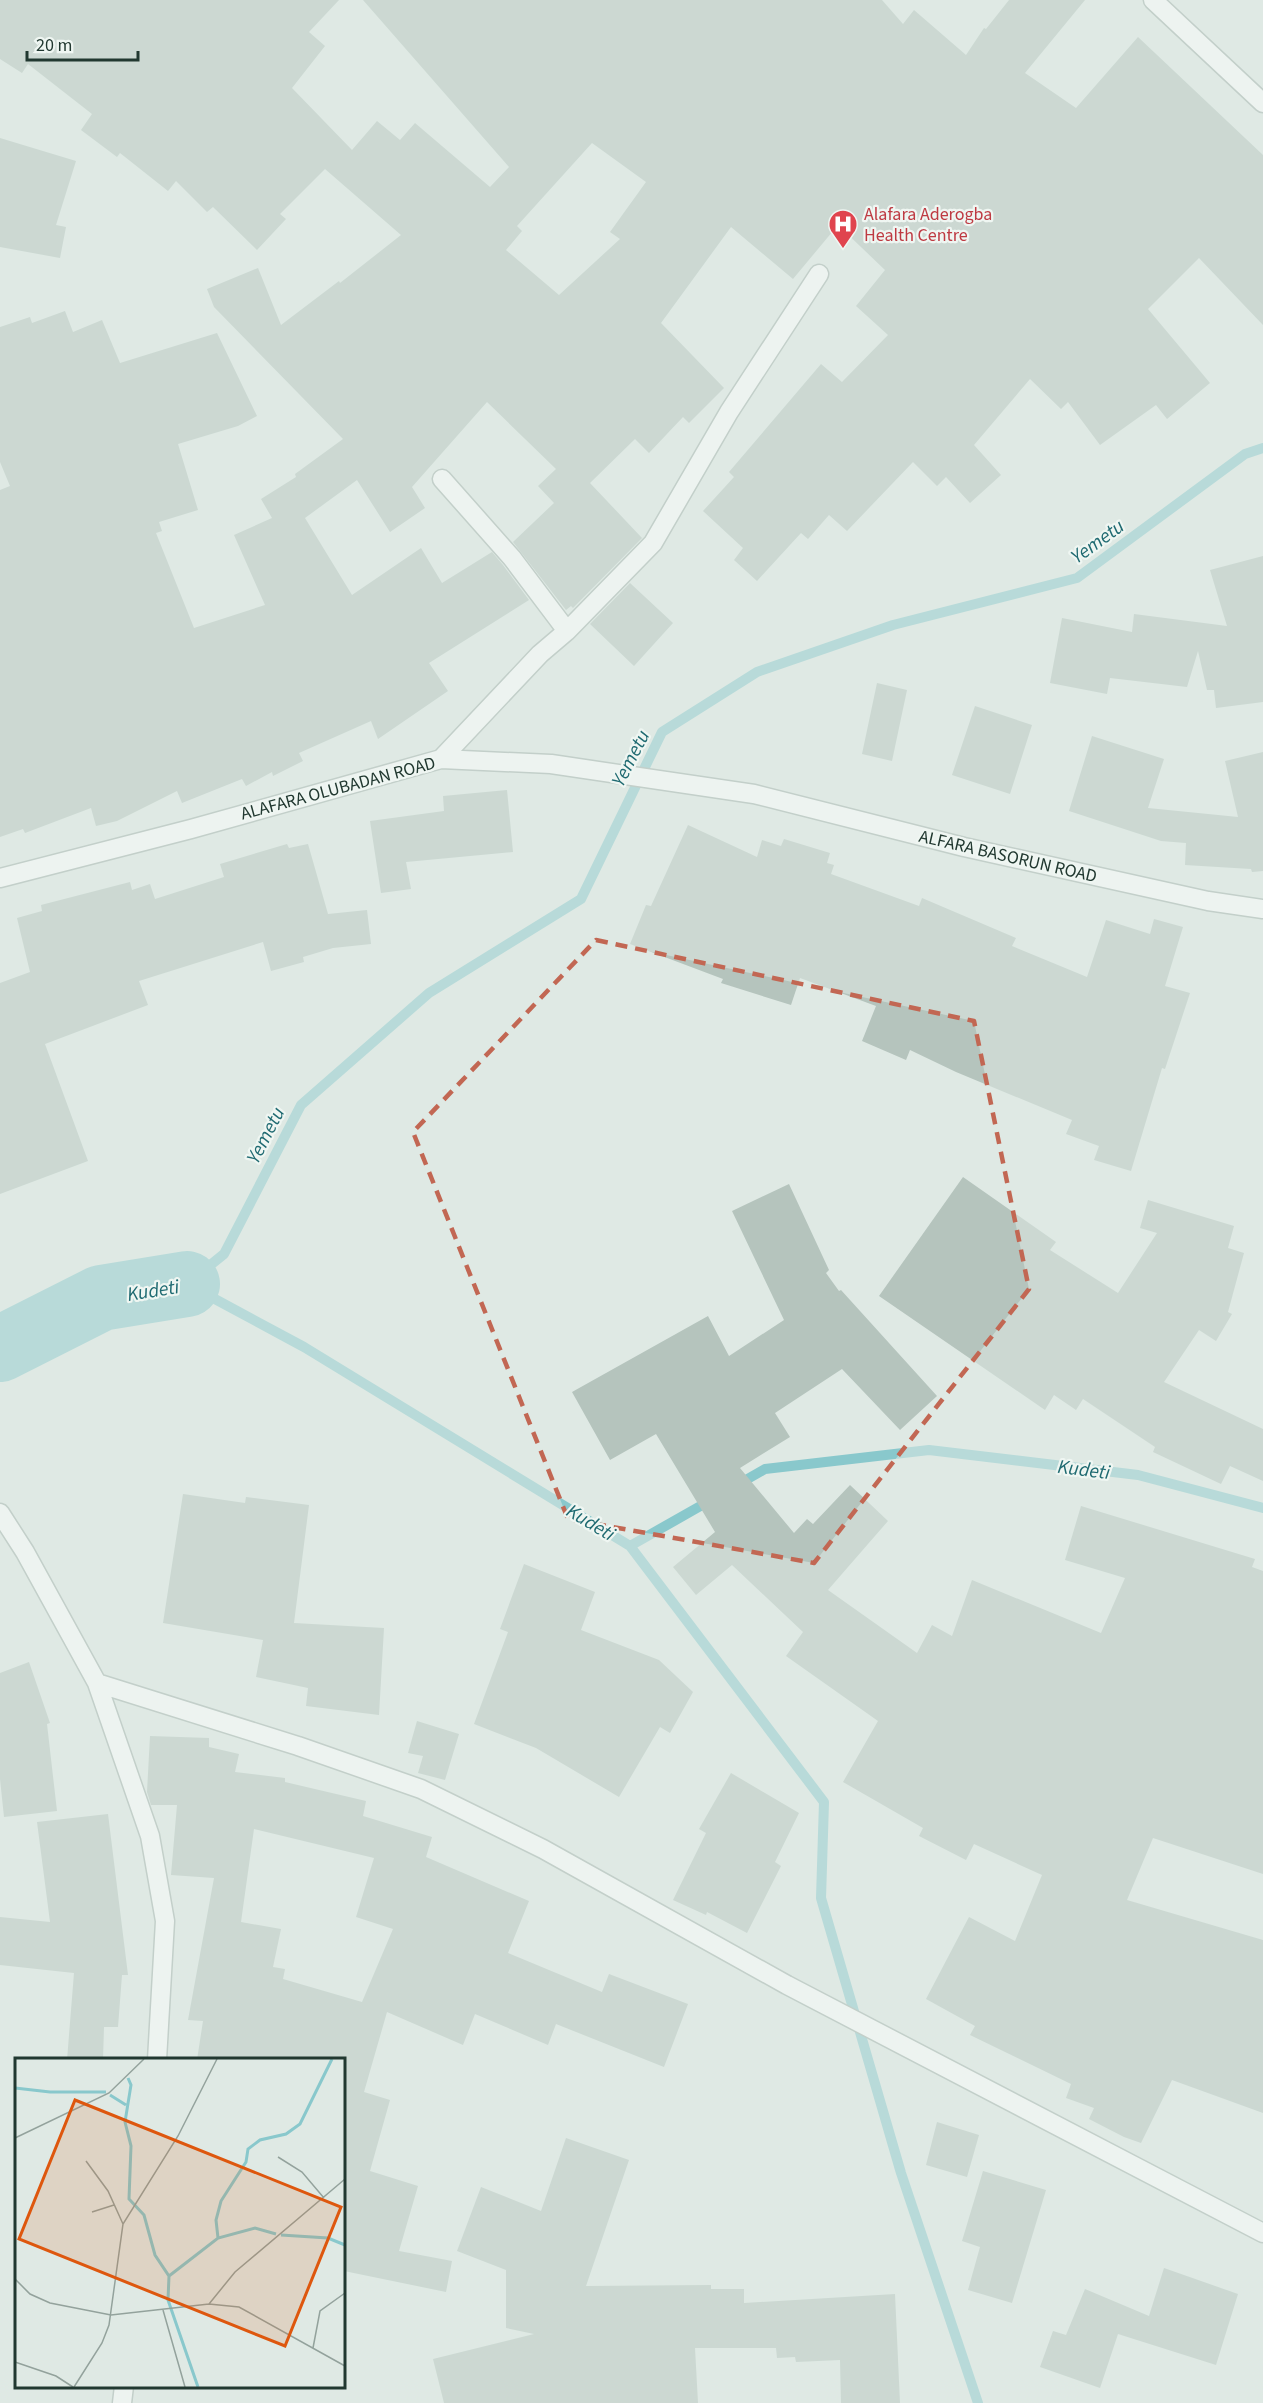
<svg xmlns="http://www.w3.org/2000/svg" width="1263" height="2403" font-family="'Source Sans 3',sans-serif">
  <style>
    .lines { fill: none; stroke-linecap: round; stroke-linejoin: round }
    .stream { stroke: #89c8cc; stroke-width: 10 }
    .river { stroke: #89c8cc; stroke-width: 66 }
    .building { fill: #b5c4bd; fill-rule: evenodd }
    .minor-casing { stroke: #a2b0aa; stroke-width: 21 }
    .minor { stroke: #fff; stroke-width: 18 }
    .marked { fill: none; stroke: #c26753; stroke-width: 4.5; stroke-dasharray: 12 8; stroke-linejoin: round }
    .labels { text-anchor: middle; stroke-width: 4.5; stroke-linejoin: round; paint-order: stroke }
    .health-label { font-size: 18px; fill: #be3a42; stroke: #eff6f2; text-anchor: start }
    .street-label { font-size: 18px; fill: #213830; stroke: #eff6f2 }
    .water-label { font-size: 20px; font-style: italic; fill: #1f6a71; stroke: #eff6f2 }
    .inset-river { fill: none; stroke: #89c8cc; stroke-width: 3 }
    .inset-road { fill: none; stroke: #93a29c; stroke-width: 1.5 }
    .view { fill: #de570e; fill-opacity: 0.15; stroke: #de570e; stroke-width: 3 }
    .inset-edge { fill: none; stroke: #213830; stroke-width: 3 }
  </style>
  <rect width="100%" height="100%" fill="#dfe9e4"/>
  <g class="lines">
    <path class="stream" d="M737,1485L765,1469L929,1450L1138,1475L1263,1508
      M630,1546L711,1500
      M978,2403L901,2173L821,1898L824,1802L630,1546L304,1347L187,1284L224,1254L301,1105L429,993L581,899L662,732L757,672L893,625L1077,578L1245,454L1263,448"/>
    <path class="river" d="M0,1349L101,1298L187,1284"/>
  </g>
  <path class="building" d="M0,0H339L309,32L325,46L292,88L352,150L377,121L400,140L415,123L490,187L509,167L363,0H882L903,24L914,10L966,55L984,28L986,29L1009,0H1085L1025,73L1076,108L1138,37L1263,155V325L1199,258L1148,309L1210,383L1167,419L1156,405L1100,445L1068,402L1061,409L1030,379L974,445L1001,475L970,503L946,477L937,486L913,462L847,531L829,515L808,539L801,533L757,581L734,560L743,548L703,511L734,477L729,472L821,364L842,382L888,335L856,306L885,270L838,225L793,279L731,227L661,323L724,388L689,423L683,417L649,453L635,439L590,483L642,538L573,608L571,606L566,610L513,542L554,503L538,486L556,469L487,402L412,487L425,508L390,532L357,480L305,518L352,595L421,548L442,583L492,552L503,565L529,600L429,663L448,691L378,739L371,721L299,753L303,761L273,776L272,772L246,786L242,779L182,803L177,791L117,821L96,826L91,808L25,833L23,829L0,837V490L10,486L0,462V327L30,317L32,323L65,311L73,332L102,320L120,363L217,333L257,416L238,426L178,444L198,510L159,522L162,531L156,533L194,628L265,605L234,535L272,518L261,499L296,477L295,474L343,439L214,307L207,289L258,268L281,325L339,281L340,283L401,235L325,169L280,214L286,219L257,250L213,207L207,212L176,181L168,191L120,153L117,157L81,130L92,114L28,64L22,73L0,59ZM592,143L646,182L610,232L620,239L559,295L506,250L522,231L517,226Z
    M0,138L76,161L56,225L66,227L60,258L0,247Z
    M1263,556V702L1216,708L1214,690H1207L1198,651L1187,687L1110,678L1107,694L1050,683L1062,618L1132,632L1134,614L1227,626L1210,570Z
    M630,583L673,623L634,666L590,624Z
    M877,683L907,690L892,761L862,754Z
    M975,706L1032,725L1010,794L952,775Z
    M1092,736L1164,759L1148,808L1238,817L1225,761L1263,752V871L1252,872L1251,869L1185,865L1186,843L1161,841L1069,811Z
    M507,790L513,852L406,862L411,889L381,893L370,821L444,811L443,796Z
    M688,825L757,857L762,840L781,846L784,839L830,853L827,863L834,865L831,874L919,906L922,898L1016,938L1012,946L1087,977L1106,920L1150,934L1154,919L1183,927L1165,986L1190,993L1165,1069L1162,1068L1131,1171L1094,1160L1099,1146L1066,1134L1072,1120L956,1072L910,1050L906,1060L862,1041L876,1006L800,978L791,1005L721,983L723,979L630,944L646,905L651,906Z
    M287,844L289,848L308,844L328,914L367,910L371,944L333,948L303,957L304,962L271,971L263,942L139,981L148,1005L45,1044L88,1161L0,1194V983L30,972L17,918L42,911L41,905L130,882L132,890L150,884L155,899L224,877L220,864Z
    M963,1177L1056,1242L1050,1250L1118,1293L1157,1233L1140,1228L1148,1200L1234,1226L1228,1248L1244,1253L1228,1312L1232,1314L1216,1341L1199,1330L1164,1382L1263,1429V1481L1230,1466L1221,1484L1153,1452L1155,1447L1083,1399L1076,1410L1054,1395L1045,1410L879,1296Z
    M789,1184L829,1270L826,1273L839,1291L841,1290L937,1396L900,1430L842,1369L775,1413L790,1437L740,1468L794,1533L807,1519L813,1524L850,1485L888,1521L828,1590L917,1653L932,1625L952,1636L972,1580L1101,1633L1125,1578L1065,1560L1081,1506L1255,1559L1252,1567L1263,1571V1874L1153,1838L1127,1900L1263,1940V2113L1172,2080L1141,2143L1124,2137L1089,2119L1094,2108L1066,2098L1071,2084L970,2035L975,2026L926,1999L969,1917L1015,1941L1042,1875L974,1844L966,1860L919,1836L923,1828L843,1782L878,1721L786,1656L803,1632L732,1565L696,1595L673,1567L715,1532L656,1434L610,1460L572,1392L708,1316L729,1356L784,1320L732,1211Z
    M183,1494L245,1503L246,1497L309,1505L294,1623L384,1628L379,1715L306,1706L308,1688L256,1677L263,1640L163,1623Z
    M524,1564L595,1592L581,1630L659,1660L693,1692L670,1733L660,1727L619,1797L536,1748L474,1724L508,1632L500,1629Z
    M29,1662L50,1723L47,1724L57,1811L4,1817L0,1779V1673Z
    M417,1721L459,1734L445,1780L418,1773L423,1756L408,1753Z
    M150,1736L209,1738V1747L239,1754L235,1772L285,1778V1782L366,1801L363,1816L432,1837L426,1857L529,1901L508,1953L602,1992L609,1974L688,2004L664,2067L556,2024L548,2045L475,2014L463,2045L387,2012L364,2092L390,2100L370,2171L418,2186L399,2251L452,2261L446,2292L344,2271V2060H197L203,2021L188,2020L214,1878L171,1875L177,1805H151L147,1792ZM254,1829L374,1858L356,1917L393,1929L362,2002L283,1979L285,1969L273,1967L281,1929L241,1922Z
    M731,1773L799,1813L775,1862L781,1866L747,1933L707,1912L706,1915L673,1900L706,1833L699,1829Z
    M108,1814L128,1975H122L118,2027H104L103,2060H67L74,1973L0,1965V1917L50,1922L37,1822Z
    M937,2122L979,2135L967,2177L926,2165Z
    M566,2138L629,2160L586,2286L711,2285V2289H744V2303L895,2294L900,2403H841L840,2360L796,2362L795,2357L777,2358L776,2348H695L698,2403H444L433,2359L534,2334L506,2328V2270L457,2251L481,2187L541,2211Z
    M983,2171L1046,2190L1012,2303L968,2290L980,2247L962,2241Z
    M1164,2268L1238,2294L1216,2365L1118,2334L1100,2388L1040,2367L1053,2331L1066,2335L1085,2289L1149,2316Z"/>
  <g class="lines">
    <g class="minor-casing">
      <path id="minor" d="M1153,0L1263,103
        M442,479L512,558L567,631
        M441,759L540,654L567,631L653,543L729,412L819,274
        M0,878L191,829L441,759L551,764L754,794L964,847L1208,901L1263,909
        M0,1513L25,1552L97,1683L150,1836L165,1921L157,2060
        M97,1683L298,1746L421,1789L543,1849L787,1985L1263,2233
        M122,2403L124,2386"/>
    </g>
    <use href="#minor" class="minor"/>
  </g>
  <path d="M0 0H1263V2403H0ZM596,940L974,1021L1029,1289L814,1563L568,1519L413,1132Z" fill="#dfe9e4" fill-opacity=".55" fill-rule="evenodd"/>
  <path class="marked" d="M596,940L974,1021L1029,1289L814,1563L568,1519L413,1132Z"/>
  <defs>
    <g id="hospital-pin" transform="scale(1.5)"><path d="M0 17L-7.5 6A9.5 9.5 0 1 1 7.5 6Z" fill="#e0444e" stroke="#eff6f2"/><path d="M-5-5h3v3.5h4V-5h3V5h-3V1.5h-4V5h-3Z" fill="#fff"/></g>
  </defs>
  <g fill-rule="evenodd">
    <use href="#hospital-pin" x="843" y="224"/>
  </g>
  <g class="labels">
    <g class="health-label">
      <text x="864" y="220">Alafara Aderogba<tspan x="864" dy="21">Health Centre</tspan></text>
    </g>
    <g class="street-label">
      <text transform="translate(338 788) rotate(-15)" y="6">ALAFARA OLUBADAN ROAD</text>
      <text transform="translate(1008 856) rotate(13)" y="6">ALFARA BASORUN ROAD</text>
    </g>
    <g class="water-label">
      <text transform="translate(1097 541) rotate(-36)" y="7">Yemetu</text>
      <text transform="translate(630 758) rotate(-63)" y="7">Yemetu</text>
      <text transform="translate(265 1135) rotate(-63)" y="7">Yemetu</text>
      <text transform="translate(153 1290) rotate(-9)" y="7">Kudeti</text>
      <text transform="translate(1084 1469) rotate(7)" y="7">Kudeti</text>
      <text transform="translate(591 1522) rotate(31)" y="7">Kudeti</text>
    </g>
  </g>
  <g transform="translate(15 2058)">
    <rect width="330" height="330" fill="#dfe9e4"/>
    <path class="inset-river" d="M113,20L116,27L110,64L116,88L114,141L129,157L140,197L154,218L203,180L240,170L261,176M0,30L35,34H91M95,37L111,47M266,177L313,180L330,187M203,180L201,162L206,143L231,104L233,91L245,82L271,76L285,66L317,1M154,218L153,242L183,329"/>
    <path class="inset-road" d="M0,80L94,35L129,1M263,99L287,114L309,140M71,103L93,133L108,166M77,154L99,147M0,221L15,236L35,245L96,257L194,246L224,249L330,308M194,246L220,214L330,121M148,252L170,329M298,290L305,253L330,235M0,304L41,318L58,329M59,329L87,285L94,267L108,166L163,78L202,1"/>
    <path class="view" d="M60,42L326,149L270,288L4,181Z"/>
    <rect width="330" height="330" class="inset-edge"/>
  </g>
  <path d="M27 51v9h111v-9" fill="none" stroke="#213830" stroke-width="3"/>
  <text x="36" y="51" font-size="18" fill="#213830" stroke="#eff6f2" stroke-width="4.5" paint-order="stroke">20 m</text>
</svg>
